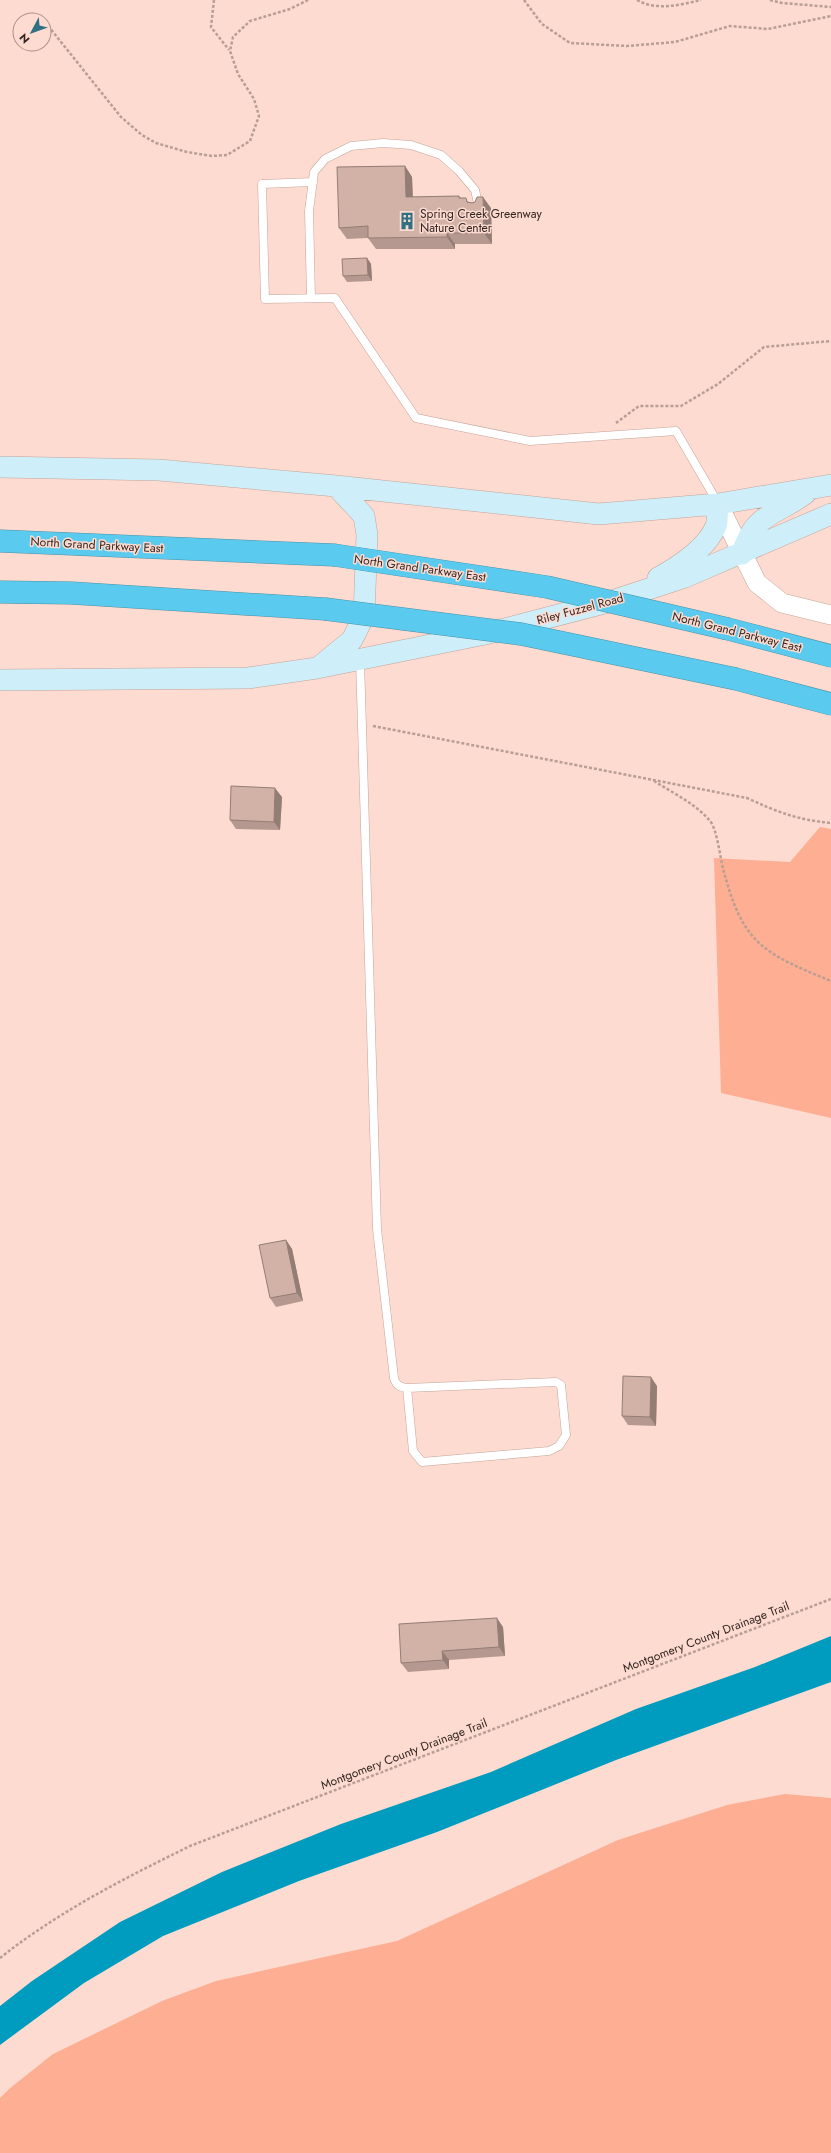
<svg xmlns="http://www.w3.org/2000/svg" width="831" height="2153" font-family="Jost,sans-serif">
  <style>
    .green { fill: #feae92 }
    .water { fill: #009cbf }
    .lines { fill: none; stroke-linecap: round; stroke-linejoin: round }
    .service-casing { stroke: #c4a499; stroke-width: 9 }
    .tertiary-casing { stroke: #c4a499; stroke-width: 20 }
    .secondary-casing { stroke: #c4a499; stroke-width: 22 }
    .motorway-casing { stroke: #4c91a6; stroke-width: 23 }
    .path { stroke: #b99e95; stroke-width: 2.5; stroke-dasharray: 3 2; stroke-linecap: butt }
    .service { stroke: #fff; stroke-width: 8 }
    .tertiary { stroke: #fff; stroke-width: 19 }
    .secondary { stroke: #ceeffa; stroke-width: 21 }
    .motorway { stroke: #5acbee; stroke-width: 22 }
    .motorway-bridge-casing { stroke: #4c91a6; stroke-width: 23; stroke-linecap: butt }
    .motorway-bridge { stroke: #5acbee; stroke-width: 22 }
    .wall { fill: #b59990 }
    .shaded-wall { fill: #937d75 }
    .building { fill: #d2b2a7; stroke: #937d75 }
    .labels { text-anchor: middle; stroke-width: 3; stroke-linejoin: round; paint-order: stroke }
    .poi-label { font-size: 12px; fill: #322521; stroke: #fddbd0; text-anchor: start }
    .street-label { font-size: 12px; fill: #322521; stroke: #fddbd0 }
  </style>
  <rect width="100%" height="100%" fill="#fddbd0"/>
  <path class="green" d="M820,827L831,829V1118L721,1093L714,858L790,862Z
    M785,1794L831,1798V2153H0V2098L9,2089L53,2054L162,2001L216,1981L397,1941L618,1840L727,1805Z"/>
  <path class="water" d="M831,1636V1682L616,1760L437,1832L299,1881L163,1936L84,1983L0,2045V2006L32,1981L120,1922L222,1872L341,1824L491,1772L636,1709L755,1667Z"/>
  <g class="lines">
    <g class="service-casing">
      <path id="service" d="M313,182L262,184L265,299L335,298L416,418L530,441L676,431L718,503
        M311,298L309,211L314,172L325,159L351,146L383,143L411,145L441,155L459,171L475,190L479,208
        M360,660L377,1229L394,1378C396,1385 399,1387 407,1388L556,1382L561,1385L566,1435L559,1446L549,1451L422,1462L413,1451L407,1388"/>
    </g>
    <g class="tertiary-casing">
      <path id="tertiary" d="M718,504L757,583L782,603L831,615"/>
    </g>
    <g class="secondary-casing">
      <path id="secondary" d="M0,467L159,470L336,486L599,514L718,504L831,485
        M742,554C754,512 776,516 806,493
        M658,578C678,567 707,548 716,526C718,520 717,510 718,504
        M319,667L352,640L364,616L367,535L364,516L336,486
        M0,680L248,678L317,668L485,634L612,601L685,577L831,514"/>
    </g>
    <g class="motorway-casing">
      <path id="motorway" d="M0,541L334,555
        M0,592L71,593L325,609
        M728,629L831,656
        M736,679L831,704"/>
    </g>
    <path class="path" d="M214,0L211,27L229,50
      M524,0L542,24L570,43L627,46L675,42L730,26L768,29L831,16
      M637,0C656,11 680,5 701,0
      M770,0L782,3L831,7
      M45,22L121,117L142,135L156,143L187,152L212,156L227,155L250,141L259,116L254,99L238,74L230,51L233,37L250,21L290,9L308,0
      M616,423L639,406H681L718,384L764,347L831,341
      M373,726L747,798C777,812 798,820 831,823
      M654,781C673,793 696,804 710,821C717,829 720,857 723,868C742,943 762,953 831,981
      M0,1958C58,1912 123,1879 190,1846L831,1599"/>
    <use href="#service" class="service"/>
    <use href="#tertiary" class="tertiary"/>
    <use href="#secondary" class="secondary"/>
    <use href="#motorway" class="motorway"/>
    <g class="motorway-bridge-casing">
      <path id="motorway-bridge" d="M334,555L547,587L728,629
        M325,609L521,634L736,679"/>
    </g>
    <use href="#motorway-bridge" class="motorway-bridge"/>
  </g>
  <path class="wall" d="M405,166L412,177L413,197L459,196L461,198L469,202L491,208L492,244H455V249H376L368,238L347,239L339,228Z
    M367,258L371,264L372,281L347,282L343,276Z
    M282,797L280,830L236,829L230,820Z
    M286,1240L292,1249L303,1301L276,1307L270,1298Z
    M657,1386L656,1426L628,1425L622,1416Z
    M503,1627L505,1656L449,1660V1669L408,1672L401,1663Z"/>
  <path class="shaded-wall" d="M405,166L412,177L413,208L406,197Z
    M483,197L491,208L492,244L484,233Z
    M447,233L455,244V249L447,237Z
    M367,258L371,264L372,281L368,275Z
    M275,788L282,797L280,830L274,822Z
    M286,1240L292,1249L303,1301L297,1293Z
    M651,1377L657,1386L656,1426L650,1417Z
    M497,1618L503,1627L505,1656L499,1647Z
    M442,1651L449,1660V1669L443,1660Z"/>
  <path class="building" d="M405,166L406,197L459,196V198H466L467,202L472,203L475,202L477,197H483L484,233H447V237L368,238V226L339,228L337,167Z
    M367,258L368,275L343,276L342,259Z
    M231,786L275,788L274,822L230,820Z
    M286,1240L297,1293L270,1298L259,1245Z
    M623,1376L651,1377L650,1417L622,1416Z
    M497,1618L499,1647L442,1651L443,1660L401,1663L399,1624Z"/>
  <defs>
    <g id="building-bare" transform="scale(1.38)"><path d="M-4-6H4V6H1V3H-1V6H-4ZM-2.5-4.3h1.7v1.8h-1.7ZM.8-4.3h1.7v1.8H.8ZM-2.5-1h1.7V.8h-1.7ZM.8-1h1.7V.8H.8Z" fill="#307084" stroke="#fddbd0" stroke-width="2.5" paint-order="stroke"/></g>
  </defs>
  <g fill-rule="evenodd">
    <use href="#building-bare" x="407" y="221"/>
  </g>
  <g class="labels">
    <g class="poi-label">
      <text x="420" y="218">Spring Creek Greenway<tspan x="420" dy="14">Nature Center</tspan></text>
    </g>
    <g class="street-label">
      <text transform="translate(97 545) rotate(3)" y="4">North Grand Parkway East</text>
      <text transform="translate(420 568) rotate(8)" y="4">North Grand Parkway East</text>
      <text transform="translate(580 609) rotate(-15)" y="4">Riley Fuzzel Road</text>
      <text transform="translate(737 632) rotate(14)" y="4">North Grand Parkway East</text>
      <text transform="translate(706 1637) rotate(-21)" y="4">Montgomery County Drainage Trail</text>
      <text transform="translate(404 1754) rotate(-21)" y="4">Montgomery County Drainage Trail</text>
    </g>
  </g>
  <g transform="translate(32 32) rotate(229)"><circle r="19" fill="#fddbd0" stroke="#ac928a"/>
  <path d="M0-3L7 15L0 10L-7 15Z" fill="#307084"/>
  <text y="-6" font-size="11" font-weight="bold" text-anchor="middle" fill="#322521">N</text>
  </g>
</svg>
